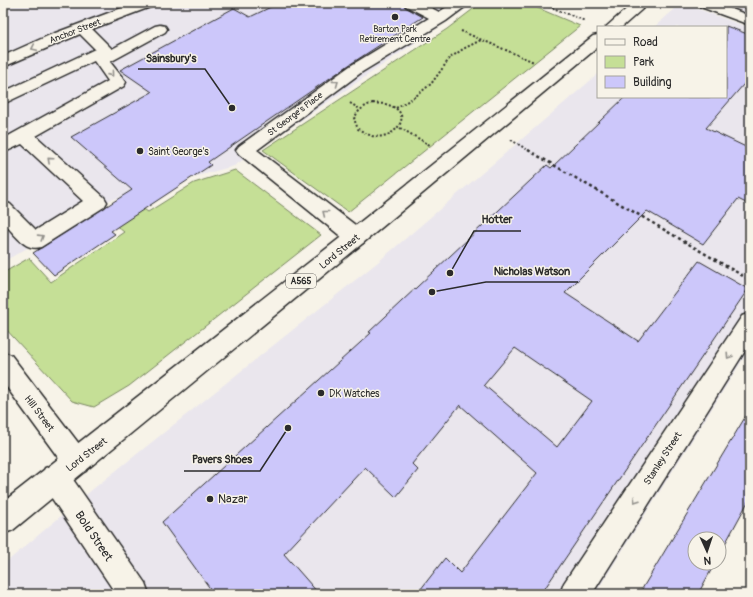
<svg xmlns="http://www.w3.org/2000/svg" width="753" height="597" font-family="Pangolin,sans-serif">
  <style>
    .built { fill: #eae6ed }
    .green { fill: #c5df96; stroke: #788560 }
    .building { fill: #ccc7fa; stroke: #2b2b2b; fill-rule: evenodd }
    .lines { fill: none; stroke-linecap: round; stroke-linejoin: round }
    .minor-casing { stroke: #2b2b2b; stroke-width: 3 }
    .highway-casing { stroke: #2b2b2b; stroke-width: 3 }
    .path-far1 { stroke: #2b2b2b; stroke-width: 2; stroke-dasharray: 2 2; stroke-linecap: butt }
    .path { stroke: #2b2b2b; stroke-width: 2.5; stroke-dasharray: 3 3; stroke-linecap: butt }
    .minor { fill: #f7f3e8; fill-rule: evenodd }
    .highway { fill: #f7f3e8; fill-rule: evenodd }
    .oneway { stroke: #918f8a }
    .poi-dot { fill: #2b2b2b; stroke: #f7f3e8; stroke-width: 1.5 }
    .labels { text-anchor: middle; stroke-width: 3; stroke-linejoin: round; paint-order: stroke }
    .far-poi-label { font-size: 9px; fill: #2b2b2b; stroke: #f7f3e8 }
    .far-street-label { font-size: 9px; fill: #2b2b2b; stroke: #f7f3e8 }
    .shield { fill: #f7f3e8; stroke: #686764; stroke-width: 1 }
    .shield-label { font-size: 9px; font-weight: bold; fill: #2b2b2b }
    .poi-label { font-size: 10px; fill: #2b2b2b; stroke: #f7f3e8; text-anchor: start }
    .street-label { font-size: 10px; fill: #2b2b2b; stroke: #f7f3e8 }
    .near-poi-label { font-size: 12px; fill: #2b2b2b; stroke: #f7f3e8; text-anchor: start }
    .near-street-label { font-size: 12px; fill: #2b2b2b; stroke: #f7f3e8 }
    .leader { fill: none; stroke: #2b2b2b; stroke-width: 1.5 }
    .callout-dot { fill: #2b2b2b; stroke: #f7f3e8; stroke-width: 1.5 }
    .callout-label { font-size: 11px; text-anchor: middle; font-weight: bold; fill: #2b2b2b; stroke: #f7f3e8; stroke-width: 3; stroke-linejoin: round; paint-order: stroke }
  </style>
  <rect width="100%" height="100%" fill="#f7f3e8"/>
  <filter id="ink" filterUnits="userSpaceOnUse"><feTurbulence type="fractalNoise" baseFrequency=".025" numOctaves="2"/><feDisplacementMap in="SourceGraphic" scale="8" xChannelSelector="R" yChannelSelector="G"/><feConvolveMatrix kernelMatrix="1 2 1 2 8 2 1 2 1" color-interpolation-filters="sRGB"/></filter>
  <g filter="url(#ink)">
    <path class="built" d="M3,3H474L234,166L110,200L3,262Z
      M682,3L750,28V348L595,594H3V565L93,489L378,262L598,74V97H726V27H654Z
      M721,3H750V14Z"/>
    <path class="green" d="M481,3H526L580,26L348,212L263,150L447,29Z
      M235,170L321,235L129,386L94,407L72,401L3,326V273L29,258L51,282L124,232L99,212L129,199L148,212L194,183Z"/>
    <path class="building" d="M279,3H403L405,7L423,17L349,65L208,162L211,165L111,231L115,234L54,275L33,253L132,190L71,137L152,92L120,70L234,8L250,17Z
      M726,26L750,35V77L706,128L750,149V205L738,199L703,244L647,211L565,293L638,341L699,261L748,289L541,594H417L445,558L460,573L537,473L460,405L412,464L418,470L396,497L365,467L284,554L319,594H214L162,522L371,333L369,332L547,165L551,168L625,97H726ZM515,348L592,401L557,447L484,385Z
      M750,409V498L719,555V539H695V563H715L698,594H639Z"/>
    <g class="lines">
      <g class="minor-casing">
        <path id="minor" d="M135,3H155L153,6L92,29L112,49L155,26L160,25L165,26L167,29L165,32L110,62L126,82L124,86L36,136L104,197L107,202L104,207L41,247C25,252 14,233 3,222V202L10,204L36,230L83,201L22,144L3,153V139L108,81L94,61L3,104V92L95,49L80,34L3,67V56L50,35Z
          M404,3H422L439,12L453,3H470L446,21L362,72L257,150L363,231L366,237L363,243L356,245L349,243L239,154L236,150L239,146L350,66L429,18L406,6Z
          M696,3H716L750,16V25L698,6Z
          M750,313V343L592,594H560L564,583L742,316Z
          M3,352L11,355L86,453L90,462L86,471L77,475L68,471L3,382Z
          M55,465L65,468L145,583L149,594H116L45,488L42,478L45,468Z"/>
      </g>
      <g class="highway-casing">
        <path id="highway" d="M633,3H649L622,27H606Z
          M598,35V47L363,243L13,530L3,534V502L349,231L593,36Z"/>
      </g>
      <path class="path-far1" d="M541,3L585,21
        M461,31L534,62
        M350,103L360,109
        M373,103C378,104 384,103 388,105C416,113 395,141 372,136C367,134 362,131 358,129L354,119C358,110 364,106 373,103Z
        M396,108L416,96L431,84L450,58L463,49L481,40
        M400,128L430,145
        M511,140L530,151"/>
      <path class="path" d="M528,150L750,280"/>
      <use href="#minor" class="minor"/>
      <use href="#highway" class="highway"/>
    </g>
    <defs><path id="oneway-chevron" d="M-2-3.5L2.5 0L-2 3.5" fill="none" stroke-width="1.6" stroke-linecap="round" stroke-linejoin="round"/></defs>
    <g class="oneway">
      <use href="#oneway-chevron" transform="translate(34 48) rotate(155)"/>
      <use href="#oneway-chevron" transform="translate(111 74) rotate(51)"/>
      <use href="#oneway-chevron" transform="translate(336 83) rotate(-36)"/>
      <use href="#oneway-chevron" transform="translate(50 160) rotate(-138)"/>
      <use href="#oneway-chevron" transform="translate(325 213) rotate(-142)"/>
      <use href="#oneway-chevron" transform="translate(41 237) rotate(-32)"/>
      <use href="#oneway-chevron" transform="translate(729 356) rotate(123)"/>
      <use href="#oneway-chevron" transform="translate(636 500) rotate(123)"/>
    </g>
  </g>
  <g class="poi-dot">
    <circle cx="395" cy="17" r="4"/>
    <circle cx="140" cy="151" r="4"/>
    <circle cx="321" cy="393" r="4"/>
    <circle cx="210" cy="499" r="4"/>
  </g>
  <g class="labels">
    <g class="far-poi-label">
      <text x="395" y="32">Barton Park<tspan x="395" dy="10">Retirement Centre</tspan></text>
    </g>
    <g class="far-street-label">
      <text transform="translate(75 31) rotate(-21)" y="3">Anchor Street</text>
      <text transform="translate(295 114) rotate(-37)" y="3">St George's Place</text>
    </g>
    <rect class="shield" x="286" y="274" width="30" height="14" rx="3"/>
    <g class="shield-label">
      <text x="301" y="284">A565</text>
    </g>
    <g class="poi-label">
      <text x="148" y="155">Saint George's</text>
      <text x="329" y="397">DK Watches</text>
    </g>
    <g class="street-label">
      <text transform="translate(339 251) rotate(-39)" y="4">Lord Street</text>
      <text transform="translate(40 413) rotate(53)" y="4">Hill Street</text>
      <text transform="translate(86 454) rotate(-38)" y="4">Lord Street</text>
      <text transform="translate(662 458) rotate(-57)" y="4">Stanley Street</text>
    </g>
    <g class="near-poi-label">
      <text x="218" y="503">Nazar</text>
    </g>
    <g class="near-street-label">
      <text transform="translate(94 536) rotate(56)" y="4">Bold Street</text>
    </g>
  </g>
  <path class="leader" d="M232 108L205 69H138M450 273L474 231H521M432 292L486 282H578M288 428L260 471H184"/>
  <g class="callout-dot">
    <circle cx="232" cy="108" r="4"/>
    <circle cx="450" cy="273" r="4"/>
    <circle cx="432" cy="292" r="4"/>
    <circle cx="288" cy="428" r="4"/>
  </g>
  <g class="callout-label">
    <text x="171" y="62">Sainsbury's</text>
    <text x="497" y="223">Hotter</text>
    <text x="532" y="275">Nicholas Watson</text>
    <text x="222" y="463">Pavers Shoes</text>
  </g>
  <rect width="753" height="597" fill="none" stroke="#f7f3e8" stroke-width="16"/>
  <rect x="8" y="8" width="737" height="581" fill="none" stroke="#2b2b2b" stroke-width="1.5" filter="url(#ink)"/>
  <rect x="597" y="26" width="130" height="72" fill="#f7f3e8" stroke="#a5a39c"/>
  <rect x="605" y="39" width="20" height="6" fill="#f7f3e8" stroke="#a5a39c"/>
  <text x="633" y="46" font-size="12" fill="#2b2b2b">Road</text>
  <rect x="605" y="56" width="20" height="12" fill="#c5df96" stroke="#a5a39c"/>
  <text x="633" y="66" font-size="12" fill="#2b2b2b">Park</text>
  <rect x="605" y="76" width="20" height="12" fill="#ccc7fa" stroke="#a5a39c"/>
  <text x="633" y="86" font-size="12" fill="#2b2b2b">Building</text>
  <g transform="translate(707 551) rotate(177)"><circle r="19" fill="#f7f3e8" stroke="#a5a39c"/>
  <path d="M0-3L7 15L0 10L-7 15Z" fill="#2b2b2b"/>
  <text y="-6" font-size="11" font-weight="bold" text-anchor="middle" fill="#2b2b2b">N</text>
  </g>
</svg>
